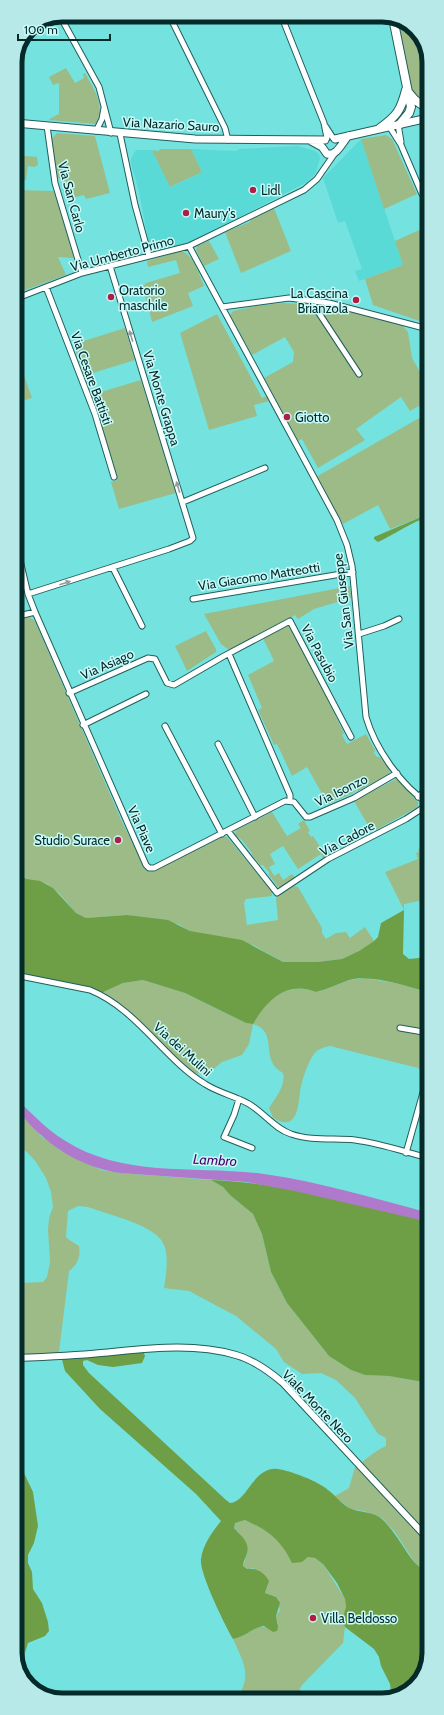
<svg xmlns="http://www.w3.org/2000/svg" width="444" height="1715" font-family="Cabin,sans-serif">
  <style>
    .built { fill: #59dad6 }
    .green { fill: #9cbb86 }
    .forest { fill: #6e9f46 }
    .water { fill: #af7acc }
    .lines { fill: none; stroke-linecap: round; stroke-linejoin: round }
    .minor-casing { stroke: #215e5c; stroke-width: 7 }
    .tertiary-casing { stroke: #215e5c; stroke-width: 8 }
    .secondary-casing { stroke: #215e5c; stroke-width: 9 }
    .trunk-casing { stroke: #215e5c; stroke-width: 10 }
    .minor { stroke: #fff; stroke-width: 5 }
    .tertiary { stroke: #fff; stroke-width: 6 }
    .secondary { stroke: #fff; stroke-width: 7 }
    .trunk { stroke: #fff; stroke-width: 8 }
    .oneway { fill: #8e9f9f }
    .poi-dot { fill: #b11e45; stroke: #c7faf8; stroke-width: 1.5 }
    .labels { text-anchor: middle; stroke-width: 3; stroke-linejoin: round; paint-order: stroke }
    .street-label { font-size: 13px; fill: #052a2a; stroke: #c7faf8 }
    .poi-label { font-size: 13px; fill: #052a2a; stroke: #c7faf8; text-anchor: start }
    .water-label { font-size: 14px; font-style: italic; fill: #4d006a; stroke: #c7faf8 }
    .rim { fill: none; stroke: #052a2a; stroke-width: 5 }
  </style>
  <rect width="100%" height="100%" fill="#74e3e0"/>
  <path class="built" d="M361,139L403,265L359,281L355,271L362,269L345,221L338,223L323,178Z
    M298,146L315,151L319,154L320,159L315,174L307,182L194,241L161,251L152,249L149,245L139,192L131,163V158L136,150H152L171,187L202,172L191,149L236,151L239,149Z"/>
  <path class="green" d="M398,20L415,29L428,53V105C419,101 414,93 409,84Z
    M66,68L75,83L84,78L83,74L85,73C94,89 106,106 96,124L49,120L51,118L59,114V83L53,85L49,77Z
    M57,133L95,136L110,193L86,199L84,195L67,199L63,179L56,178L51,139Z
    M386,135L392,139L417,194L384,209L361,139Z
    M160,149H191L202,172L170,187L152,150L159,151Z
    M15,155L37,157L38,165L34,167L28,166L26,180L15,179Z
    M15,190L55,191L74,258L58,257L66,275L20,292L15,276Z
    M274,208L291,251L241,273L225,232L250,222L251,218Z
    M428,226V324L373,305L365,279L403,265L395,241Z
    M209,241L219,259L204,266L196,250L197,246Z
    M180,251C194,253 199,275 204,286L188,293L193,306L152,322L143,286L146,283L180,273L176,260L148,267L147,261Z
    M283,303L319,305L400,323L408,332L412,358L428,386V406L426,402L410,411L401,397L356,429L365,440L318,468L302,439L298,441L264,378L293,362L294,352L285,337L252,355L230,315L233,311L256,306Z
    M217,314L262,398L267,396L269,401L254,405L257,416L209,430L180,333Z
    M125,328L135,360L83,376L74,344Z
    M15,350L32,398L15,403Z
    M141,380L176,493L119,509L111,482L117,480L91,395Z
    M428,413V514L390,529L378,505L343,524L316,477Z
    M350,586L351,598L314,609L298,619L295,615L234,650H229L221,644L204,614Z
    M29,617L35,621L122,822L147,871L151,872L223,836L227,837L272,891V896L246,899L244,903L247,925L278,920L276,898L294,886L298,887L322,928V933L326,939L336,933L346,932L350,938L365,927L374,941L359,951L342,959L317,962H283L253,945L190,931L178,924L127,915L86,918L76,913L59,893L47,884L21,877L15,874V621Z
    M288,625L292,628L344,733L342,735L347,744L366,734L375,750L374,753L377,757H380L390,770L389,774L358,791L356,790L351,794L328,804L307,767L292,776L277,744L274,745L258,710L262,708L248,675L274,661L263,638Z
    M206,631L216,649V652L187,671L175,646Z
    M396,779L418,802V807L372,832L354,801Z
    M272,812L287,836L301,828L298,824L304,820L310,831L308,832L311,837L313,836L326,856L323,858L321,854L298,869L283,846L270,854L275,864L269,867L274,876L279,873L283,880L292,874L295,878L281,887H278L269,875V872L263,865H260L252,855V853L242,840L235,835L236,830Z
    M429,843V899L404,904V910L385,872L418,859L416,853L419,852L418,849Z
    M365,978L400,984L429,993V1132C400,1120 444,1086 418,1068L330,1046C324,1047 318,1049 314,1054C307,1064 302,1080 300,1092C298,1108 297,1132 273,1118L269,1108C275,1098 286,1086 283,1073C258,1060 280,1032 253,1024L249,1044L242,1055L222,1062L210,1072L192,1074L145,1030L99,994L123,983L143,980L185,993L246,1023L252,1024C267,1000 287,980 317,992L350,980Z
    M16,1108L42,1137L60,1150L101,1170L120,1173L211,1180L223,1187L230,1195L253,1214L262,1234L271,1272L287,1303L329,1356L351,1370L365,1375L389,1376L429,1383V1573L415,1563L395,1532L382,1518L364,1511L350,1509L335,1496L349,1488L355,1467C366,1460 374,1451 386,1446V1438L378,1434L355,1398L336,1380L321,1373L302,1374L284,1362L276,1349L236,1316L189,1291L164,1288C166,1275 169,1257 164,1245C157,1225 108,1215 88,1207L78,1206L68,1211L66,1236L68,1239L79,1246C81,1257 77,1265 69,1271L58,1360L16,1361V1287L20,1283L43,1282L47,1277L50,1262L48,1230L49,1218L53,1207L51,1192L46,1178L36,1162L27,1152L16,1146Z
    M245,1520C263,1528 283,1539 290,1558L302,1562L308,1557L315,1558L323,1564L345,1599L346,1607L342,1620L345,1627L343,1643L302,1685L295,1699H237C252,1675 244,1663 233,1639C248,1637 255,1621 270,1629L278,1623L276,1616L280,1610L276,1597L265,1593L268,1585L253,1568L247,1569L243,1566L247,1554L239,1533L234,1528L235,1523Z"/>
  <path class="forest" d="M428,514V517C410,523 395,534 378,542L374,539V537Z
    M15,874L27,879L40,881L53,888L76,913L86,918L127,915L168,920L190,931L242,940L283,962H317L342,959L359,951L374,941L378,937L381,923L404,910L403,954L409,959L429,957V993C407,986 371,974 349,980C338,984 327,989 316,992C287,980 267,1000 253,1024L246,1023L185,993L143,980L123,983L99,994L16,975Z
    M211,1180C285,1183 358,1203 429,1222V1383L389,1376L365,1375L351,1370L329,1356L287,1303L271,1272L262,1234L253,1214L230,1195L223,1187Z
    M143,1350L145,1356L142,1363L113,1367L98,1365L87,1360L83,1361V1365L89,1373L226,1500L230,1503C248,1502 253,1466 278,1469C291,1471 318,1481 328,1490C335,1495 341,1503 349,1508C359,1513 374,1511 383,1520C396,1533 403,1548 414,1562C418,1566 424,1570 429,1573V1653L417,1684L392,1698L390,1684L381,1666L379,1657L374,1649L345,1627L342,1620L346,1607L345,1599L337,1583L323,1564L315,1558L308,1557L302,1562L292,1563C281,1540 269,1531 245,1520L235,1523L234,1528C241,1536 250,1542 247,1553C246,1558 243,1561 243,1566L247,1569C257,1568 264,1572 269,1581L265,1593L276,1597L280,1603L276,1616L278,1627L277,1631L273,1632L264,1626C253,1627 246,1637 233,1639C225,1625 199,1573 201,1559C203,1545 212,1532 221,1521L196,1494L100,1409L65,1371L61,1356Z
    M16,1438L23,1461L24,1473L33,1492L38,1526L34,1543L28,1555V1563L32,1572L33,1589L42,1603L48,1622L49,1631L45,1636L28,1643L24,1656L23,1675L16,1662Z"/>
  <path class="water" d="M16,1099C32,1113 46,1129 64,1140C124,1179 197,1165 264,1174C320,1182 374,1198 429,1213V1222L295,1191L246,1182L120,1173C92,1169 62,1155 41,1135C31,1127 24,1117 16,1108Z"/>
  <g class="lines">
    <g class="minor-casing">
      <path id="minor" d="M169,15L225,128L228,140
        M281,15L324,123L327,138
        M60,16L99,87L111,133
        M398,124L401,142
        M47,126L55,183L82,273
        M389,126L401,145L422,194L428,191
        M326,127L333,138
        M96,131L102,119L104,108
        M120,134L135,205L149,256
        M189,246L337,520L347,545L352,566L366,717C375,748 401,786 429,804L406,819L328,859L277,893L228,831
        M46,287L95,414L114,477
        M15,299L82,273L189,246L304,190L317,179L335,153
        M311,301L359,374
        M222,307L289,298L329,303L428,329
        M183,502L265,468
        M15,539L28,594L35,612L146,865L149,868H154L285,801L294,802L306,817H310L354,798L397,773
        M113,568L142,626
        M28,594L169,549L190,541L193,538L110,266
        M193,599L353,572
        M15,617L35,612
        M359,634L384,626L399,619
        M229,654L290,795V801
        M69,693L148,658L155,659L167,683L174,685L224,656L290,621L351,737
        M83,725L146,694
        M165,726L222,834
        M218,744L255,817
        M418,797L429,787
        M15,975L90,990C137,1009 164,1059 205,1084C219,1093 235,1096 249,1104C264,1113 275,1129 291,1134C311,1141 334,1138 355,1140C379,1143 405,1152 429,1158
        M400,1028L429,1033
        M239,1099L234,1115L224,1137L252,1148
        M406,1153L426,1082L429,1079"/>
    </g>
    <g class="tertiary-casing">
      <path id="tertiary" d="M16,1358C44,1357 72,1356 101,1353C145,1349 192,1342 236,1355C254,1360 269,1371 283,1383L429,1540"/>
    </g>
    <g class="secondary-casing">
      <path id="secondary" d="M15,123L195,139L325,140
        M335,139L428,118
        M311,141L322,147L327,154C337,156 342,143 348,136"/>
    </g>
    <g class="trunk-casing">
      <path id="trunk" d="M393,18L411,107L409,113L400,124
        M409,93L415,100L428,109
        M380,128C397,116 401,110 406,90"/>
    </g>
    <use href="#minor" class="minor"/>
    <use href="#tertiary" class="tertiary"/>
    <use href="#secondary" class="secondary"/>
    <use href="#trunk" class="trunk"/>
  </g>
  <defs><path id="oneway-solid" d="M-6-.8H1V-3.2L6.5 0L1 3.2V.8H-6Z"/></defs>
  <g class="oneway">
    <use href="#oneway-solid" transform="translate(131 336) rotate(-107)"/>
    <use href="#oneway-solid" transform="translate(178 487) rotate(-107)"/>
    <use href="#oneway-solid" transform="translate(65 583) rotate(-17)"/>
  </g>
  <g class="poi-dot">
    <circle cx="253" cy="190" r="4"/>
    <circle cx="186" cy="213" r="4"/>
    <circle cx="111" cy="297" r="4"/>
    <circle cx="356" cy="300" r="4"/>
    <circle cx="287" cy="417" r="4"/>
    <circle cx="118" cy="840" r="4"/>
    <circle cx="313" cy="1618" r="4"/>
  </g>
  <g class="labels">
    <g class="street-label">
      <text transform="translate(171 124) rotate(3)" y="5">Via Nazario Sauro</text>
      <text transform="translate(72 197) rotate(75)" y="5">Via San Carlo</text>
      <text transform="translate(122 253) rotate(-15)" y="5">Via Umberto Primo</text>
      <text transform="translate(92 378) rotate(70)" y="5">Via Cesare Battisti</text>
      <text transform="translate(162 398) rotate(73)" y="5">Via Monte Grappa</text>
      <text transform="translate(259 576) rotate(-9)" y="5">Via Giacomo Matteotti</text>
      <text transform="translate(343 601) rotate(-97)" y="5">Via San Giuseppe</text>
      <text transform="translate(320 653) rotate(62)" y="5">Via Pasubio</text>
      <text transform="translate(107 664) rotate(-24)" y="5">Via Asiago</text>
      <text transform="translate(341 790) rotate(-26)" y="5">Via Isonzo</text>
      <text transform="translate(142 829) rotate(66)" y="5">Via Piave</text>
      <text transform="translate(347 838) rotate(-28)" y="5">Via Cadore</text>
      <text transform="translate(183 1049) rotate(42)" y="5">Via dei Mulini</text>
      <text transform="translate(318 1406) rotate(46)" y="5">Viale Monte Nero</text>
    </g>
    <g class="poi-label">
      <text x="261" y="195">Lidl</text>
      <text x="194" y="218">Maury's</text>
      <text x="119" y="295">Oratorio<tspan x="119" dy="15">maschile</tspan></text>
      <text x="348" y="298" text-anchor="end">La Cascina<tspan x="348" dy="15">Brianzola</tspan></text>
      <text x="295" y="422">Giotto</text>
      <text x="110" y="845" text-anchor="end">Studio Surace</text>
      <text x="321" y="1623">Villa Beldosso</text>
    </g>
    <g class="water-label">
      <text transform="translate(215 1160) rotate(3)" y="5">Lambro</text>
    </g>
  </g>
  <path d="M0 0H444V1715H0ZM62 22H382A40 40 0 0 1 422 62V1653A40 40 0 0 1 382 1693H62A40 40 0 0 1 22 1653V62A40 40 0 0 1 62 22Z" fill="#b7e9e8" fill-rule="evenodd"/>
  <path class="rim" d="M62 22H382A40 40 0 0 1 422 62V1653A40 40 0 0 1 382 1693H62A40 40 0 0 1 22 1653V62A40 40 0 0 1 62 22Z"/>
  <path d="M18 34v6h92v-6" fill="none" stroke="#052a2a" stroke-width="2"/>
  <text x="24" y="34" font-size="12" fill="#052a2a" stroke="#c7faf8" stroke-width="3" paint-order="stroke">100 m</text>
</svg>
